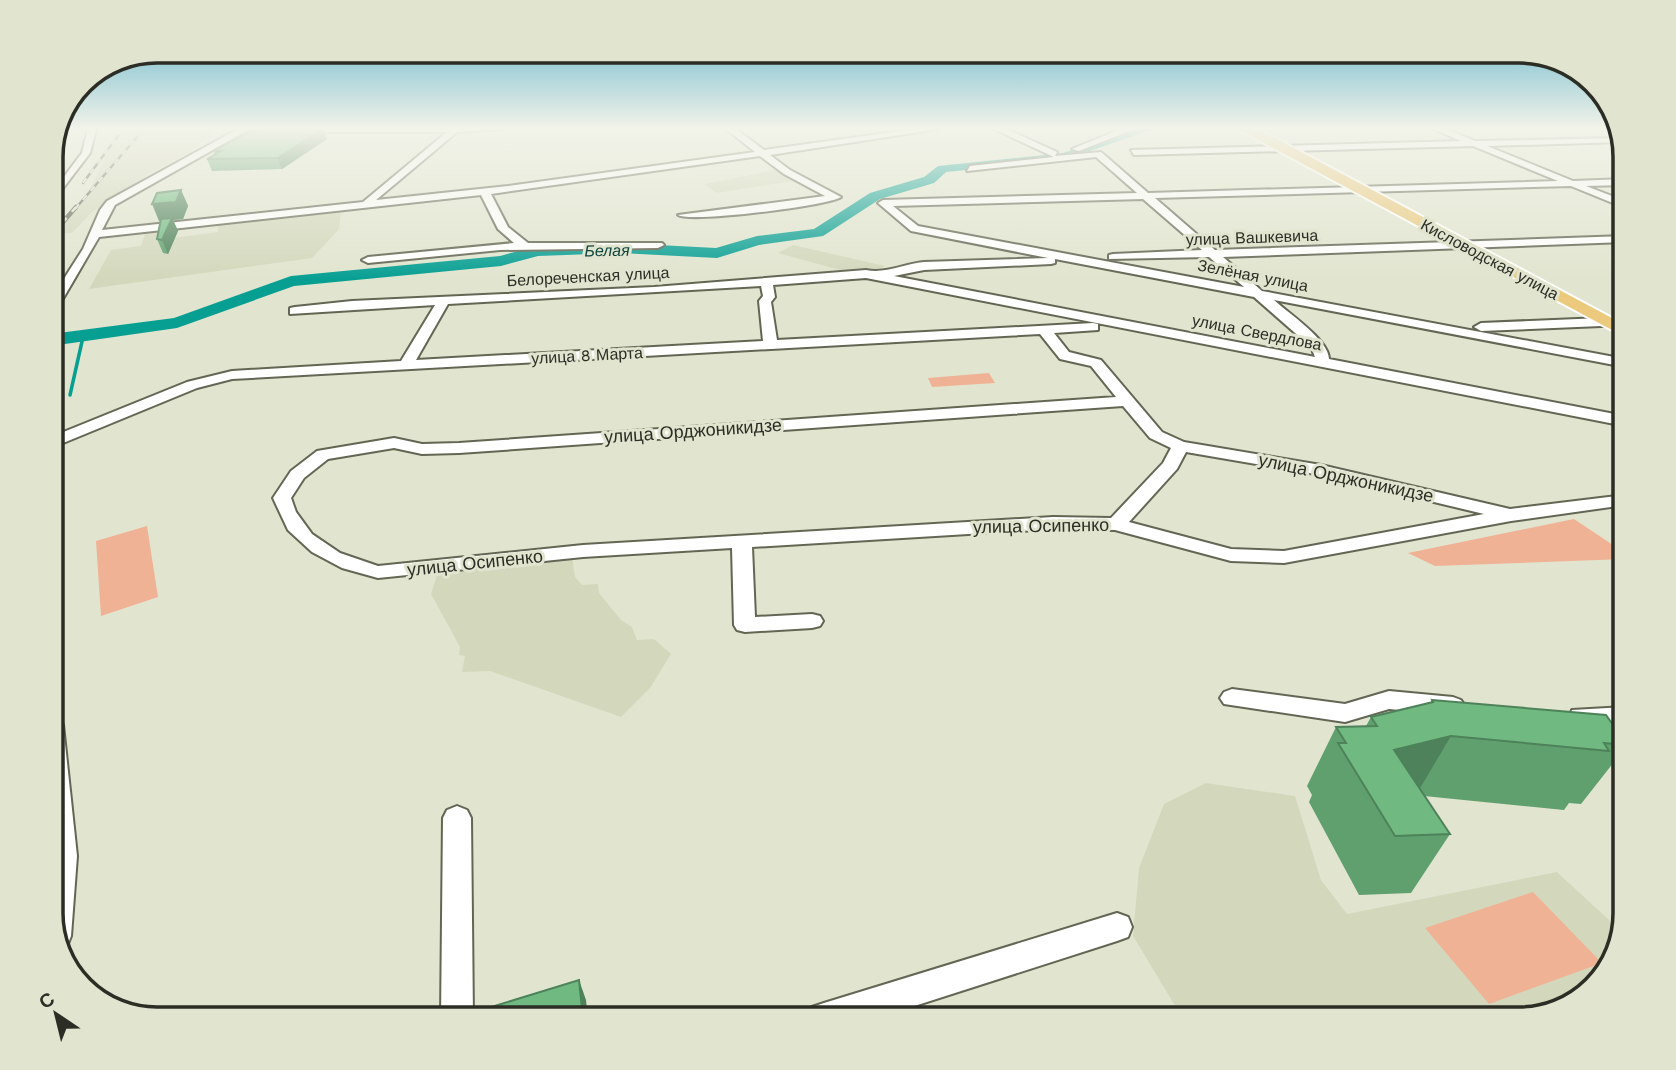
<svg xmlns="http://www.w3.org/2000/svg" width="1676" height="1070" font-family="'Work Sans',sans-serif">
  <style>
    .built { fill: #d3d8bc }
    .green { fill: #f0b295 }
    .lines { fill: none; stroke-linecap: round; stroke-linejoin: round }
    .stream { stroke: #089f93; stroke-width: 3.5 }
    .river { fill: #089f93; fill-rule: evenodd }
    .minor-casing { stroke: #636653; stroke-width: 4 }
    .major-casing { stroke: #fff; stroke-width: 4 }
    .minor { fill: #fff; fill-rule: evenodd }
    .major { fill: #ebc97d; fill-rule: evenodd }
    .rail-far1-casing { stroke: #65675a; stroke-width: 2.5 }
    .rail-casing { stroke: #65675a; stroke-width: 4.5 }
    .rail-far1 { stroke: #e1e5cf; stroke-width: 2; stroke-dasharray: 6; stroke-linecap: butt }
    .rail { stroke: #e1e5cf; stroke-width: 2.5; stroke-dasharray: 8; stroke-linecap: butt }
    .wall { fill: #60a06f }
    .shaded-wall { fill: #4e825a }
    .building { fill: #70ba81; stroke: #4e825a; stroke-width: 2 }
    .labels { text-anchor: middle; stroke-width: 6; stroke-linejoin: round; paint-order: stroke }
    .far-street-label { font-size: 16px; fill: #2c2d25; stroke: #e1e5cf }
    .far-water-label { font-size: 16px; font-style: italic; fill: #0d453f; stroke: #e1e5cf }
    .street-label { font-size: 18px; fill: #2c2d25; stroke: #e1e5cf }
    .rim { fill: none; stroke: #2c2d25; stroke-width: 3.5 }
  </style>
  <rect width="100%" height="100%" fill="#e1e5cf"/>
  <path class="built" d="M120,129H218L188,153L150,173L92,212L72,233L56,234L85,199Z
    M775,170L793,181L716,193L705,184Z
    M341,211L339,229L312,258L89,289L111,250L141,246L145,234L165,232V239L218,232V225Z
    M793,245L885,266L872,273H851L778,253Z
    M572,556L575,577L582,585L598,584L599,593L621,620L632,627L637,640L654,639L671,654L650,688L621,717L490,671L462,672L465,656L459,655L460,647L431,594L438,572Z
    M1206,783L1295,796L1321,880L1347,914L1557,872L1620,930L1607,972L1572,1005L1519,1019H1183L1133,936L1139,868L1164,804Z"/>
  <path class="green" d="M989,373L995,383L932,387L928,378Z
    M1574,519L1625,553V559L1435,566L1408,553Z
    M147,526L158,597L101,616L96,541Z
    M1533,892L1602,963L1489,1004L1425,928Z"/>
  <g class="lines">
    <path class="stream" d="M70,395L83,337"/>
    <path class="river" d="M1135,129H1153L1064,160L946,172L934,183L880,199L823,236L759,245L717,258L620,253L538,256L501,266L294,286L177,328L51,346V334L174,318L291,276L500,256L537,246L620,243L716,248L757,236L814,229L870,193L924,177L938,166L1063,153Z"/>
    <g class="minor-casing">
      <path id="minor" d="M88,129H96L90,153L51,204V194L82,153Z
        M238,129H250L115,205L102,230L363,202L447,132H298L294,129H503L457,132L376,200L508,186L755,152L726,129H736L764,150L915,129H939L770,155L790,170L841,197C828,206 689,223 678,215L825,196L784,174L760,156L491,194L508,227L528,243H662L664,245L658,248L500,250L368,263L362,260L368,257L514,243L498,229L481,195L99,237L57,309L51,313V299L83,249L100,210L107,201Z
        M994,129H1006L1057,152L1055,156L1101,152L1148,193L1558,181L1473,146L1134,155L1131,150L1461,141L1434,129H1446L1475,141L1621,138L1622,142L1487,146L1573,181L1625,179V185L1586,186L1625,201V208L1571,186L1155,198L1215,250L1625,236V242L1223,257L1262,291L1625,359V367L1274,300C1288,313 1329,340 1329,359L1625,416V426L866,278L773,285L775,297L771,302L777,340L1093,323L1098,324V330L1054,333L1069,352L1101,360L1162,432L1184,442L1321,465L1510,509L1625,495V505L1511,521L1284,563L1231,561L1115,530L1053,529L752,547L755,617L812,614L820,616L823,621L820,626L812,628L745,632L737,630L734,625L732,548L583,557L378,578L342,568L312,552L288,530L273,498L291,471L317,451L394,438L422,444L459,443L1116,397L1091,366L1060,359L1040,334L232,379L197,388L51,448V437L187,382L232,371L401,361L435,305L290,314V308L295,307L352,301L654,287L866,270C885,274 904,264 924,262L1048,258L911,231L878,203L883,200L1137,193L1096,157L967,171L970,166L1054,157ZM1143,199L1202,250L1113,254L1109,255V259L1209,257L1244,287L918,226L893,206ZM1055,259L1254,297L1311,347L1315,357L894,276L924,270L1051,264L1055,263ZM761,286L763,296L759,301L763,341L416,360L448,304ZM1123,406L1150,438L1171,448L1163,463L1111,518L1053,517L583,545L378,566L340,553L312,534L296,512L291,498L304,478L328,459L394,448L422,454L459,453ZM1186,452L1321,475L1484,514L1284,551L1231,549L1129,522L1177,469Z
        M1121,129H1134L1079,151L1072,149Z
        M1625,317V325L1481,331L1474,327L1481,323Z
        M1232,689L1345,704L1389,691L1453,697L1461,700L1465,706L1461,712L1453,715L1389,709L1345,722L1224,704L1220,698L1224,692Z
        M1625,707V725L1581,726L1572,724L1569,717L1572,710Z
        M51,716L60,718L63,725L77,856L71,936L67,946L60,949L51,919Z
        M457,806L467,810L471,818L473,1019H441L443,818L447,810Z
        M1117,913L1128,917L1132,927L1128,937L1117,941L874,1019H808L812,1007L824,1003Z"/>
    </g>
    <g class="major-casing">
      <path id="major" d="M1238,129H1253L1273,137L1625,325V337Z"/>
    </g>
    <use href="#minor" class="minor"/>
    <use href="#major" class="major"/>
    <g class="rail-far1-casing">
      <path id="rail-far1" d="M83,183L123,129
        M75,209L144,129"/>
    </g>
    <g class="rail-casing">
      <path id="rail" d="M51,236L76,207"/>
    </g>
    <use href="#rail-far1" class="rail-far1"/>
    <use href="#rail" class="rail"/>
  </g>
  <path class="wall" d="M261,129H324L327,139L282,169L212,171L207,159L215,155L213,151Z
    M181,190L188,206L183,219L173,220L178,231L168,254L163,253L157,239L161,221H159Z
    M1432,700L1625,742V748L1581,804L1569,803L1564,810L1424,796L1450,834L1411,893L1359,895L1309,802L1312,795L1307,786L1336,727L1366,726L1371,717L1430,703Z"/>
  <path class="shaded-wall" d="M322,129H324L327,139L282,169L278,158Z
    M181,190L188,206L183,219L173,220L178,231L168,254L162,240L171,220L159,221L152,204Z
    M1451,736L1416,795L1394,750Z
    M579,980L586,1000L588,1019H583Z"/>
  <path class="building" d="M261,129H322L278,158L207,159L221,151H213L249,132Z
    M181,190L176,202L152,204L157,193Z
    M172,218L162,240L157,239L161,219Z
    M1432,700L1606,715L1625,742V745L1604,743L1609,751L1451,736L1394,750L1450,834L1395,836L1338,743H1346L1336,727L1377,726L1371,717L1433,702Z
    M579,980L583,1019H488V1008Z"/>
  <linearGradient id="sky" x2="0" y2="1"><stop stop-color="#4eacc6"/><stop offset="0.46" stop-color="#f2f3e9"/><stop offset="1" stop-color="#f2f3e9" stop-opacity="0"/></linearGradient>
  <rect width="1676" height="279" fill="url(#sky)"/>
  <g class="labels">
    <g class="far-street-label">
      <text transform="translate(1252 237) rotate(-2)" y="6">улица Вашкевича</text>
      <text transform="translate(1490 259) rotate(28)" y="6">Кисловодская улица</text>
      <text transform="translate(1253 275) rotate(11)" y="6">Зелёная улица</text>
      <text transform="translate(588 276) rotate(-3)" y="6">Белореченская улица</text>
      <text transform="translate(1257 332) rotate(11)" y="6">улица Свердлова</text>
      <text transform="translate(587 355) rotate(-3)" y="6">улица 8 Марта</text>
    </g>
    <g class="far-water-label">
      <text transform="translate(607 250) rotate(-1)" y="6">Белая</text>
    </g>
    <g class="street-label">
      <text transform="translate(693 431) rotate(-4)" y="6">улица Орджоникидзе</text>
      <text transform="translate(1346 478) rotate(12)" y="6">улица Орджоникидзе</text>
      <text transform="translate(1041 526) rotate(-1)" y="6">улица Осипенко</text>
      <text transform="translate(475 563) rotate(-6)" y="6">улица Осипенко</text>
    </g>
  </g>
  <path d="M0 0H1676V1070H0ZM157 63H1519A94 94 0 0 1 1613 157V913A94 94 0 0 1 1519 1007H157A94 94 0 0 1 63 913V157A94 94 0 0 1 157 63Z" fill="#e1e5cf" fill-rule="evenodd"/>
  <path class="rim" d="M157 63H1519A94 94 0 0 1 1613 157V913A94 94 0 0 1 1519 1007H157A94 94 0 0 1 63 913V157A94 94 0 0 1 157 63Z"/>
  <g transform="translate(56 1014) rotate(325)" stroke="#e1e5cf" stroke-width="5" paint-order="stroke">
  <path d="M0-5L12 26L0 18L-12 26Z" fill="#2c2d25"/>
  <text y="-10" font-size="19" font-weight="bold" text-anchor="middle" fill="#2c2d25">С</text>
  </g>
</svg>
